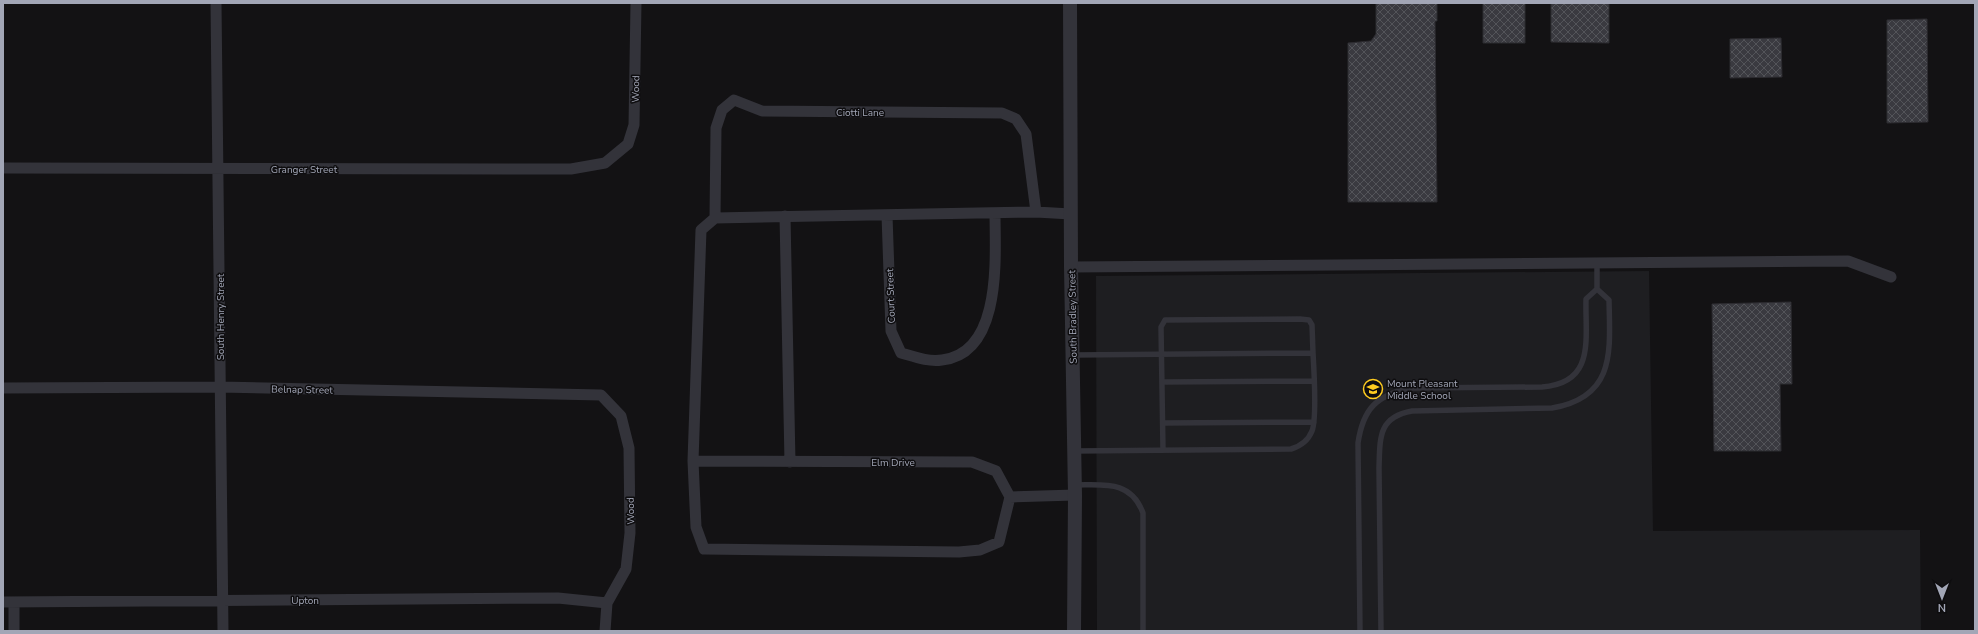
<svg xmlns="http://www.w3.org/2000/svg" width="1978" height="634" font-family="'Nunito Sans',sans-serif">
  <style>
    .built { fill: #1e1e21 }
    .building { fill: url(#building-cross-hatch); stroke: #2d2c31 }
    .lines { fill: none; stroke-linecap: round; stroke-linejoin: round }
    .service { stroke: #33333a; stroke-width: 5.5 }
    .minor { stroke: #33333a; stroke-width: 11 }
    .tertiary { stroke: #33333a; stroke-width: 14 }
    .labels { text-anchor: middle; stroke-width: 3; stroke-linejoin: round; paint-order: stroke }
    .street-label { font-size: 10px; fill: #a2a6b6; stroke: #0e0d0f }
    .poi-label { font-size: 10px; fill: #a2a6b6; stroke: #0e0d0f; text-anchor: start }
  </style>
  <defs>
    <pattern id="building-cross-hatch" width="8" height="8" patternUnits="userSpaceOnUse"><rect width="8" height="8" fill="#3a3a40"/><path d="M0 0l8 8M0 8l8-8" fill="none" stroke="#535459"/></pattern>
  </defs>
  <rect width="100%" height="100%" fill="#131214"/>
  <path class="built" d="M1649,271L1653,531L1920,530L1921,631H1097L1096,276Z"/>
  <path class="building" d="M1376,3H1437V21H1435L1437,202H1348V43L1371,41L1376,34Z
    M1483,3H1525V43H1483Z
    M1551,3H1609V43L1551,42Z
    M1927,19L1928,122L1887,123V20Z
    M1781,38L1782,77L1730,78V39Z
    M1791,302L1792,384H1780L1781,451H1714L1712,304Z"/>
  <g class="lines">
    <path class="service" d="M1073,355C1153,355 1233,354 1313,353L1312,325L1309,320L1300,319L1165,320L1161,327L1163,450
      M1163,382L1314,381
      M1163,423L1314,422
      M1074,451L1291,449C1301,446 1308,441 1312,431C1317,418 1314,370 1313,353
      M1075,485C1104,485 1131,480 1143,513V631
      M1360,631L1358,443C1363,409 1376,396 1409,388L1542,387C1596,383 1585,339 1586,299L1597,289V263
      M1381,631L1379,468C1380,438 1378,417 1412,411L1552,408C1616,397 1610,351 1609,300L1597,289"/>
    <path class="minor" d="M216,3L223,631
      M3,168L571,169L605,163L628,144L634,125L636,3
      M887,215L891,331L901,353C915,357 928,362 942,360C1003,353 995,256 995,213
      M785,216L790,462
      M715,218L716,128L722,110L734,100L762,111L1002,113L1016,119L1026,134L1036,212
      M1071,267L1848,261L1891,277
      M3,388L220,387L601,395L621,416L629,448L630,533L626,569L607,603L605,631
      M693,461L972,462L996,471L1010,497L1075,495
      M1010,497L999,542L980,550L959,552L704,549L696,527L693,461L701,230L715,218L1036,212L1071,214
      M3,602L558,598L607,603
      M14,631V602"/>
    <path class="tertiary" d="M1070,3L1071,267L1075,495L1074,631"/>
  </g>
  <defs>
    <g id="school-ring" transform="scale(1)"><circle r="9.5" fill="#0e0d0f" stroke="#ffcc20" stroke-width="1.5"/><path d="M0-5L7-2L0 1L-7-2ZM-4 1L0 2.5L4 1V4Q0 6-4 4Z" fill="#ffcc20"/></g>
  </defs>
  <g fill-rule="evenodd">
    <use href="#school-ring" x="1373" y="389"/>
  </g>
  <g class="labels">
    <g class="street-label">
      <text transform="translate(635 89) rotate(-89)" y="4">Wood</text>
      <text x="860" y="116">Ciotti Lane</text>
      <text x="304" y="173">Granger Street</text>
      <text transform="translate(890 296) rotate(-92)" y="4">Court Street</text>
      <text transform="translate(220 317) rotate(-90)" y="4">South Henry Street</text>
      <text transform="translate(1072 317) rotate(-91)" y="4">South Bradley Street</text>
      <text transform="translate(302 389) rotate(1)" y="4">Belnap Street</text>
      <text x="893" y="466">Elm Drive</text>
      <text transform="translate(630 511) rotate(-91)" y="4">Wood</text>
      <text x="305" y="604">Upton</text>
    </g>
    <g class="poi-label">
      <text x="1387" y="387">Mount Pleasant<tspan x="1387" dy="12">Middle School</tspan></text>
    </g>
  </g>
  <rect width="1978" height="634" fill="none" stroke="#a2a6b6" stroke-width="8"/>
  <g transform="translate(1942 598) rotate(180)" stroke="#0e0d0f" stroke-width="3" paint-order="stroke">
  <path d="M0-3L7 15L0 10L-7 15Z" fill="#a2a6b6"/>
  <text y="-6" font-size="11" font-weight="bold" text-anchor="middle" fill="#a2a6b6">N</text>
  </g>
</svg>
